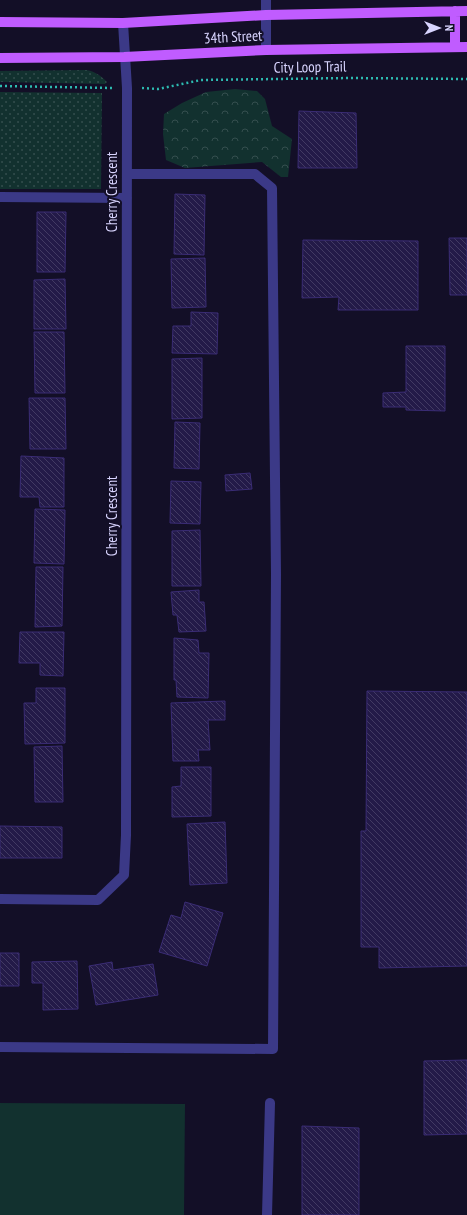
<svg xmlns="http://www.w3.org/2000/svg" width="467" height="1215" font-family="'PT Sans Narrow',sans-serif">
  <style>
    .grass { fill: url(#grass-dots) }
    .forest { fill: url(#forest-crowns) }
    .garden { fill: #12312f }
    .building { fill: url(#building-back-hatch); stroke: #3a2c75 }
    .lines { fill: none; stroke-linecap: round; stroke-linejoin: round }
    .path { stroke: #2dbbb1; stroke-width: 2.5; stroke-dasharray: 2 3; stroke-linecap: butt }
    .minor { stroke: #3b3987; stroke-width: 10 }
    .major { stroke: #c05cff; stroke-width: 10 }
    .labels { text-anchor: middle; stroke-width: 4; stroke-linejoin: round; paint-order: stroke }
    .street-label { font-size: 15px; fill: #d9d5ff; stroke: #130f27 }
  </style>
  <defs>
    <pattern id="grass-dots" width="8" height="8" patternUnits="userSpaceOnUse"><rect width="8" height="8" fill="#12312f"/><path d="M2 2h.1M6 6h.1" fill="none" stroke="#344e4e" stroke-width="1.8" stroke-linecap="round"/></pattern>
    <pattern id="forest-crowns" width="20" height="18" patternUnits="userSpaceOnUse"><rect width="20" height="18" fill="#12312f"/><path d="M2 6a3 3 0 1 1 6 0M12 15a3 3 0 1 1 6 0" fill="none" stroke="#344e4e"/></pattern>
    <pattern id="building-back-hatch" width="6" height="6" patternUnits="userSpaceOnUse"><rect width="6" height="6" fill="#231a48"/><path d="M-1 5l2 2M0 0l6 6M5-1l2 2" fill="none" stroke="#423a63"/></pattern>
  </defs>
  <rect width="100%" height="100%" fill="#130f27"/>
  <path class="grass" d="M86,70C95,71 101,76 107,82L105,84L0,82V71Z
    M0,92L102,93L101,189H0Z"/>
  <path class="forest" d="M235,89L257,91L265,99L272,126L292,139L288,177H281L262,162L185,168L166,160L163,134L164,114L182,103L206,92Z"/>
  <path class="garden" d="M0,1103L185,1104L184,1215H0Z"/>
  <path class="building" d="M299,111L356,113L357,168H298Z
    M175,194L205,195L204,255L174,254Z
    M37,212H66L65,272H37Z
    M449,238H467V295H450Z
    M303,240L418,241V310H338L339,297L302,298Z
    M205,258L206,307L172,308L171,259Z
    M65,279L66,329H34V280Z
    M191,312L218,313L217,354L172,353L173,326H191Z
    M34,332H64L65,393H35Z
    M406,346H445V411L406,410V407H383V393L406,392Z
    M202,358V418L172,419V359Z
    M29,398H65L66,449H30Z
    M175,422L200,423L199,469L174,468Z
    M21,456L64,458V507H40L39,497H20Z
    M250,473L252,489L226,491L225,475Z
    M171,481L201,482L200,524L170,523Z
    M35,509L65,510L64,564L34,563Z
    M200,530L201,586H172V531Z
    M36,567H63L62,626L35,627Z
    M199,590V602H204L206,631L179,632L177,615H173L171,592Z
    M20,632H64L63,676L40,675V663H19Z
    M174,638L198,640L199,653H209L208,698L177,697L176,680H174Z
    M36,688H65V743L25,744L24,703H36Z
    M367,691L467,692V966L379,968V947H361V831H366Z
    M225,701V720H208L210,750H198L199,761H173L171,703Z
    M62,746L63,802H35L34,747Z
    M181,767H211V816L172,817V787L181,786Z
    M225,822L227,883L190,885L187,824Z
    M0,826L62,827V858H0Z
    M185,902L223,913L207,966L159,952L171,915L181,918Z
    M0,953H19V986H0Z
    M77,961L78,1009L43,1010V983H32V962Z
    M112,962L113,970L153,964L158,995L96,1005L89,966Z
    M467,1060V1134L424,1135V1061Z
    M302,1126L359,1128V1215H302Z"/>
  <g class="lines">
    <path class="path" d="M0,86L113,88
      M142,88L158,89L201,80L351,78L467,79"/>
    <path class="minor" d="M266,50V0
      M0,197L127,198
      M0,899L98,900L124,875L126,835L127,88L123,23
      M0,1047L273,1049L276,574L272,188L255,174H127
      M267,1215L270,1103"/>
    <path class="major" d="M455,11V47
      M0,22L123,23L266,15L467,11
      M0,58L124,57L266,50L467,47"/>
  </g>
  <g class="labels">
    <g class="street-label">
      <text transform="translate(233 37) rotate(-3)" y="5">34th Street</text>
      <text transform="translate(310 67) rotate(-1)" y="5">City Loop Trail</text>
      <text transform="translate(112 192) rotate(-90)" y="5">Cherry Crescent</text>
      <text transform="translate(112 516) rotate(-90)" y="5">Cherry Crescent</text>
    </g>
  </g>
  <g transform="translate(439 28) rotate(90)" stroke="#130f27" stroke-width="3" paint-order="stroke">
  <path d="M0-3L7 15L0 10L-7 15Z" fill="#d9d5ff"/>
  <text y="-6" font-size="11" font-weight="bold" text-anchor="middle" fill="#d9d5ff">N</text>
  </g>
</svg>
